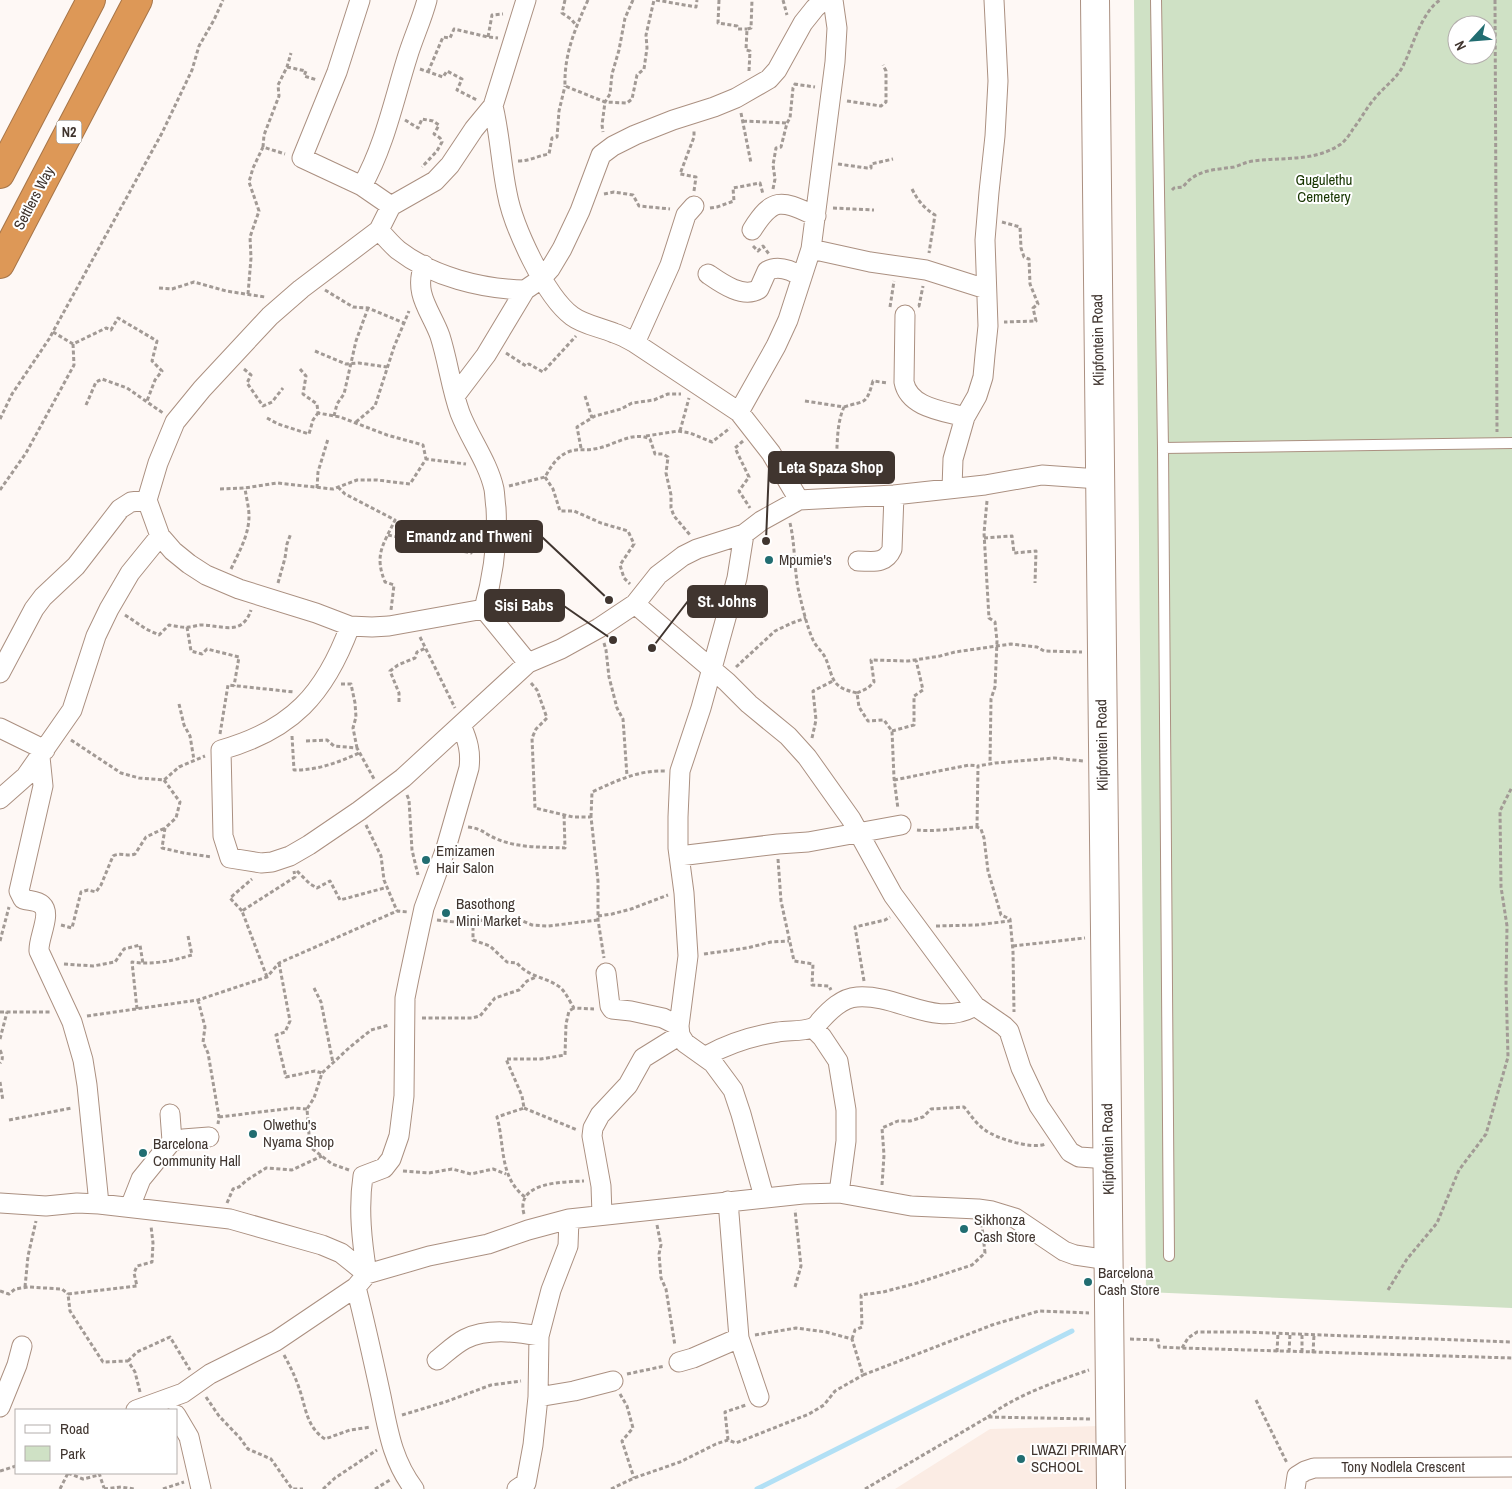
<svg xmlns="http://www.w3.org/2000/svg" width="1512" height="1489" font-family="'Archivo Narrow',sans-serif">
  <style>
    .built { fill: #fbece4 }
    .green { fill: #cfe1c5; fill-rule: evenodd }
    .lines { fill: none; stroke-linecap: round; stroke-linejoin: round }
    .stream { stroke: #b2e0f5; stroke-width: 5 }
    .service-casing { stroke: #ab9081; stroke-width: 12 }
    .minor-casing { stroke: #ab9081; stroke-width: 21 }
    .secondary-casing { stroke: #ab9081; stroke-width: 30 }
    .motorway-casing { stroke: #a67549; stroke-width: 30 }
    .path { stroke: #a29a95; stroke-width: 3; stroke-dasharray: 4 2.5; stroke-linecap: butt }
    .service { stroke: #fff; stroke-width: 10 }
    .minor { stroke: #fff; stroke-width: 19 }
    .secondary { stroke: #fff; stroke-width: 28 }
    .motorway { stroke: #dd9857; stroke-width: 28 }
    .poi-dot { fill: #216d71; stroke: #fff; stroke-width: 2 }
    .labels { text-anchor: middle; stroke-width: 4; stroke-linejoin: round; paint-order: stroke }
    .shield { fill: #fff; stroke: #79726d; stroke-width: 1 }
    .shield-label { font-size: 14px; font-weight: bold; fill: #40352f }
    .park-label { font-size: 15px; fill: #173500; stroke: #fff }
    .street-label { font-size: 15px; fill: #40352f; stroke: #fff }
    .poi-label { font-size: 15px; fill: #40352f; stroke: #fff; text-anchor: start }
    .leader { fill: none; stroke: #40352f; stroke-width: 2 }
    .callout-dot { fill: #40352f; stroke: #fff; stroke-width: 2 }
    .callout { fill: #40352f; stroke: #40352f; stroke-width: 2 }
    .callout-label { font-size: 16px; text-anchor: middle; font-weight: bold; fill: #fff }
  </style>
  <rect width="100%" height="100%" fill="#fef8f5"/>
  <path class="built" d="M1099,1426V1489H895L990,1429Z"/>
  <path class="green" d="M1134,0H1512V1308L1146,1292ZM1457,25H1487V55H1457Z"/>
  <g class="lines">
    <path class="stream" d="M757,1489L1072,1331"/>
    <g class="service-casing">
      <path id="service" d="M1156,0L1163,448L1169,1256
        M1163,448L1512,443"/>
    </g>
    <g class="minor-casing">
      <path id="minor" d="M360,0L337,72L302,158L362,186L391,206
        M493,106C500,135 501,164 507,193C513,226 545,296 572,316C584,325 600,327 614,333C621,335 628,339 635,343L739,412L771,453L799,500
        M362,186C385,145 394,99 408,55C414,36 422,19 427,0
        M379,230C385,237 391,244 398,250C433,277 482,289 525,290
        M752,230C774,195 782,201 816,216
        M811,249L870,262L926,270L986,289
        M424,265C413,294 431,311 440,336C448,361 451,388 460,413C470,439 488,462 494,489C495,495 495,502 496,508C498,543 493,576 484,609
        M708,274C721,283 743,299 759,289L767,271C778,265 791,270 802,277
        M905,315L904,382C909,408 944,411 965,417
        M635,343L670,265L686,215L694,206
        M455,396L486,355L525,290L541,279L550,269L562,249L580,211L601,155L613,146L635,135L673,120L714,107L736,98L769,79L777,70L803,23L815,8L824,0
        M739,412L776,346L788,320L811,249L835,62L837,28L833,0
        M952,488L953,459L965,417L977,396L983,377L985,355L988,326L985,240L989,192L995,136L998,81L994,0
        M858,561C872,561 885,565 892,549L894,495
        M635,604L727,682L749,704L788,736L807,757L851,819L893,895L975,1006
        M484,609L389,626L372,627L350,626L316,613L239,589L206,575L189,564L173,551L160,536L147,500L158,463L175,422L202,389L270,316L301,289L379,230L391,206L435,181L450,165L474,129L493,106L526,0
        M484,609L528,663
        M350,626C325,694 292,730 221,750L223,836L230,858L261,863L272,862L290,856L309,845L359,811L403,778L528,663L561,649L599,628L635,604L658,575L683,556L697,549L744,534
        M0,673L34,609L43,597L76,566L120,509L131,502L147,500
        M0,728L45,750
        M40,757L43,786L19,891L23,899C29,901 37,900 42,905C52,914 38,938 39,951L72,1022L83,1060L87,1085L99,1204
        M0,799L26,776L72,710L96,636L109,609L130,573L160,536
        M679,856L778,844L808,842L901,825
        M606,973L610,1006L612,1009L631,1011L663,1018L679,1026
        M813,1028L822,1037L838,1061L846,1110V1141L839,1193
        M706,1056C728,1044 752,1036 778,1032C788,1030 801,1032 812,1028C815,1027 818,1024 820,1021C830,1010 842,998 857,997C899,994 935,1029 975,1006L1004,1026L1009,1031L1021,1068L1039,1106L1070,1152L1079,1157L1109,1159
        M170,1114L172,1141
        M764,1197L741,1114L733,1090L713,1063L685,1043L680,1035L679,1026L688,956L684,893L678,848V817L680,771L701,708L737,578L744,534L761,521L799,500L894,495L985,485L1042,475L1099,479
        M728,1201L739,1338L759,1397
        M0,1203L46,1206L77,1203L99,1204L230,1219L322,1245L341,1253L367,1274L429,1256L488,1244L528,1230L569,1219L803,1194L839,1193L911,1206L978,1209L992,1211L1015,1218L1064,1251L1075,1255L1109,1260
        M130,1207L141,1179L172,1141L183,1139L209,1137
        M602,1215L601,1186L592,1136L593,1128L600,1115L628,1085L643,1058L680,1035
        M356,1287C365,1323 373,1359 381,1396C388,1430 392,1460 414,1489
        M437,1360C446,1353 455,1344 465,1339C487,1328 516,1332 539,1336
        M679,1362L693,1358L739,1338
        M538,1397L574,1391L613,1381
        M0,1407L17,1365L22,1346
        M136,1410L183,1393L210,1374L276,1341L356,1287L367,1274C362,1242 358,1209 363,1176L384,1168L391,1159L399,1136L404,1096L405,998L409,978L424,908L446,848L469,768C471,752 468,741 461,725
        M176,1415L189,1437L201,1489
        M517,1489L526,1483L533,1445L538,1397L539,1336L551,1290L568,1246L569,1219
        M1295,1489L1297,1476L1305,1471L1314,1468L1512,1467"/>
    </g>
    <g class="secondary-casing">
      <path id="secondary" d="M1095,0C1100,496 1106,993 1111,1489"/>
    </g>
    <g class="motorway-casing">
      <path id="motorway" d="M0,174L91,0
        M0,264L138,0"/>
    </g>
    <path class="path" d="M565,0L562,13L571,19L576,25
      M588,0C575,29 564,54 565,86L605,102L602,125L603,132
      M633,0L625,18L619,50L612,74L610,94L605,102L627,103L632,99L637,75L644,69L647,48L646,35L654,0
      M656,0L696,7L697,0
      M719,0L718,23L737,26L738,29H747
      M783,0L787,15
      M1495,0L1497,432
      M488,37L492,15L503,14
      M287,67L306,71L304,76L317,80
      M420,69L443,77L447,71L462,79L457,90L477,100
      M749,71L750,51L746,50L747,29L751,28L752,0
      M428,72L443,37L450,38L454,29L488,37L498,38
      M794,84L815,87
      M847,101L881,106L886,102V71L883,65
      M741,113L751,163
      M405,120L418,128L422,119L433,121L439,125L434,134L440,138L442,142L437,151L422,167
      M743,121L787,123
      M263,147L264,135L279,96L278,85L287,67L291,53
      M518,161C530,161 537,156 549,154L552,138L557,137L559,111L565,86
      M838,164L867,168H871V164L893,159
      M773,189L775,179L773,165L776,148L781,147L787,123L790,118L793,88L795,84
      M912,189C918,201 924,208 935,215L929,253
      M1172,190L1174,188L1183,187C1196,169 1215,170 1234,167C1241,165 1246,162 1253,161C1283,157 1315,162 1341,144C1346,140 1350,134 1353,129C1361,119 1367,107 1375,98C1384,87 1397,78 1403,66C1413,46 1421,13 1440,0
      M694,191L696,177L680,174L694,137V131
      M604,194L614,192L633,195L639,206L670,209
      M710,208L717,207L734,201L733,188L760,183L763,194
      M833,208L874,210
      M1002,222L1020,227L1021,248L1024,257L1029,259L1030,284L1038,304L1033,308L1036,321L1004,322
      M753,246L758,251L763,246L769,254
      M159,288L172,289L194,282L226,291L265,297
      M325,290L353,307L368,308L404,323
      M248,294L251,258L250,237L259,211L249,182L253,168L263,147L285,154
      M918,306H919L923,286
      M890,307L894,281
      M53,332L73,344L106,328L111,330L118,318L157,341L152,361L162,371L155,380L147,401
      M315,351L346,364L359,363L387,367
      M506,353L526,366L529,364L543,372L576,336
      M244,369L251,375L247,383L263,406L272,402L283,388
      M300,369L306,376L303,394L317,404L318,413L340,417L387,435L423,445L426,459
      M585,396L592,418
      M805,401L844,407C834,429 839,458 834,483
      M86,405L96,382L102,379L127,388L163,413
      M844,407C865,400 866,406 873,381L888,383
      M334,416L337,404L344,394L356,341L368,308
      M267,418L278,424L309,434L313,420L318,413
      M0,419L12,394L49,339L162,133L192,70L199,46L214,20L223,0
      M356,422L375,406L394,347L409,311
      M680,431L689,398
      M646,436L678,431L690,433L712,442L730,428
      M743,441L735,448L749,477L739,491L750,508
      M581,448L577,427L595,416L621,409L632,403L654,400L668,394H681
      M545,477L553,489L560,511H574L601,523L628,531L634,544L620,565L624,578L630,584
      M509,486L545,477C551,467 556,457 568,452C577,448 585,451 594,449C612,447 632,430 650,439L655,454H663L668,457L666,473L671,495V508L674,516L690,535
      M338,487L345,494L395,520C383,545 374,555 385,582L394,585L391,610
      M317,488L318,472L328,439
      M220,489L245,488L277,483L333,489L357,480H377L410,484L426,459L466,464
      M0,490L26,453L74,365L73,344
      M987,501L984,533L989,618L995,622L997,641L995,687L991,699L990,763
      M790,523C795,544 794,566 798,588C802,605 806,624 813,640C816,647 823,652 826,659C834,680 831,687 857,693L859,707L868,721L884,720L892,731L894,778L898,809
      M388,535L471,553L478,540
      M984,538L1012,536L1014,553L1036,551L1035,583
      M231,569C239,552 249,535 249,516C249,507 246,497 245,488
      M278,583L285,558L287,544L291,533
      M125,615L146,629L159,635L169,625C176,626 183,628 189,627C193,627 197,625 201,625C222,625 242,637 251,610
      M187,627L191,651L202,654L207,649L239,657L234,686
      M420,637L455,708
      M604,643L606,650L609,677L617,708L623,719L627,776
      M736,667L775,631L792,623L806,618
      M531,683L537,690L547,718L536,729L532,738L535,808L573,817H591L598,881V920L604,958
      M341,684H351L355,703L356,717L353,728L357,748
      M857,693L868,688L874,682L871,660L908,661L940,656L955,652L1011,644L1037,647L1044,651L1082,652
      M399,702V693L390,671L398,665L415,658L417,652L426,648
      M179,704L184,725L190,736L194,760
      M892,731L914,725V696L923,690L916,660
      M220,734L228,685L294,692
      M292,736L294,770C318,770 337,763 359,753
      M812,738L816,720L813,691L833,681
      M71,740L121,773L139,778L164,780L179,767L205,756
      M306,741L327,740L334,746L357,748L374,779
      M164,780L180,802L176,818L165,828L162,848L184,853L212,857
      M894,780L969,765L978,766
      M407,795L409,800L412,850L418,875
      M591,817L592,792C616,781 638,770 665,771
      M366,825L381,856L384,880L397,911
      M468,827C484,829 484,834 497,839C517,848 544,847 565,848L564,814
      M977,827L978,766L995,763L1054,758L1083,761
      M917,830C934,832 958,828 977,827L981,829L984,838L988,871L1001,915L1010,919L1013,951L1014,1012
      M778,859L781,901L794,961L813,964L812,985L829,986L831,990
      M297,871L310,884L317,888L330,881L340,900L388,887
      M242,911L230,898L252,879
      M598,916L612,914L631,909L668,895
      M437,920L473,924V940L490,946L507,962L517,963C528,977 547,977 561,988C566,993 570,1002 574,1008L594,1009
      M473,924L487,918L520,920L532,925L548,926L598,920
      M61,925L72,928L81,892L88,890L96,892L101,885L113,856C120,852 127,857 135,854L146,837L165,828
      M936,926L976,925L1010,921
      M0,941L9,907
      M1013,946L1085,938
      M704,954L747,948L771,942L789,941
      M279,963L290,1021L285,1032L276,1035L286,1077L315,1071L322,1073
      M64,964L93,966L115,962L124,949L140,945L143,964
      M267,977L242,911L295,877L294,871
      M864,981L855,927L885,920L890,917
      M314,988L321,1002L333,1063
      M198,1000L205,1027L203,1042L208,1053L219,1117L218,1124
      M137,1009L132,962C152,965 172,961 192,955L188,936
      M0,1012H50
      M87,1016L198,1000L267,977L279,963L397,911L408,912
      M422,1018H472L480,1016L495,998L519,990L527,981L536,977
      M0,1039L7,1012
      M0,1050C2,1055 4,1059 0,1063
      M0,1082L3,1101
      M524,1108L577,1130
      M219,1117L293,1108L307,1109
      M9,1120L72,1108
      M349,1170L332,1164L310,1147L307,1109L314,1098L322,1073L350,1047L371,1030L389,1025
      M403,1171L429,1173L452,1169L471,1174L493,1169L506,1174
      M882,1185L884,1155L882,1128L898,1121H910L923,1117L931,1109L964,1107C971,1115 976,1124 985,1130C995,1138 1033,1150 1045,1144
      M525,1197C499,1177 505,1146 497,1117L524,1108L522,1096L506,1059H541L565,1055L566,1024L569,1011L574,1008
      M227,1203L233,1189L239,1187L247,1180L266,1168L292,1170L322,1156
      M524,1214C515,1182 562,1182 584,1181
      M657,1225L661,1245L659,1254L661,1278L666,1289L675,1346
      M25,1287L28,1256L36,1221
      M795,1287L801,1266L795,1210
      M1388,1290L1407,1259L1437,1223L1459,1170L1486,1134L1508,1057L1506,984L1507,926L1501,887L1500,811L1512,787
      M0,1291L9,1294L15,1289L28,1287L62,1289L68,1294
      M755,1335L796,1328L826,1332L852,1339L863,1375L992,1325L1039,1311L1089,1313
      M852,1339L855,1330L862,1327L861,1295L883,1292L917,1283L972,1265L985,1253L982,1226
      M1130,1339L1158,1340L1159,1347L1182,1348L1512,1358
      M1182,1348L1188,1338L1197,1332H1243L1512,1342
      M1277,1352L1278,1333
      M1289,1352L1290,1334
      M1302,1352V1334
      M1313,1353L1314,1335
      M284,1355C290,1366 295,1376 299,1388C306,1407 306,1427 325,1439L350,1430L371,1427
      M128,1361L137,1352L170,1337L190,1370
      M627,1374L665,1366
      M140,1392L135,1372L128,1361L103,1362L99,1356L70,1311L68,1294L137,1286L134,1273L137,1266L152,1262L153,1243L151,1226
      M620,1394L627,1406L633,1428L622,1441L634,1478
      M206,1397L219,1416L240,1438L248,1449L271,1459L292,1489H303
      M1256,1400L1287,1463
      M402,1415L445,1402L491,1385L521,1381
      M988,1417C1012,1397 1059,1380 1089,1370
      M728,1440L725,1412L746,1405
      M0,1471L16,1466
      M68,1473L83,1479L99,1475
      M99,1473L104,1488
      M60,1489L68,1473
      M104,1489L121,1487L134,1489
      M163,1489L184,1482
      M323,1489L335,1478L377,1450
      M375,1489L390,1480
      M611,1489L634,1478L680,1462L716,1444L728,1440L736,1443L809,1414L824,1405L835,1391L863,1375
      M865,1489L988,1417L1090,1419"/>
    <use href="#service" class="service"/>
    <use href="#minor" class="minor"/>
    <use href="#secondary" class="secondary"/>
    <use href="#motorway" class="motorway"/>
  </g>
  <g class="poi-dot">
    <circle cx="769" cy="560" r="5"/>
    <circle cx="426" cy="860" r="5"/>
    <circle cx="446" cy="913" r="5"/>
    <circle cx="253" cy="1134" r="5"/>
    <circle cx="143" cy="1153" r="5"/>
    <circle cx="964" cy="1229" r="5"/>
    <circle cx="1088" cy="1282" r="5"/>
    <circle cx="1021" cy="1459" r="5"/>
  </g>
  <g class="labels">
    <rect class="shield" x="56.5" y="120.5" width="25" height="23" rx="4"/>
    <g class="shield-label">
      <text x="69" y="137">N2</text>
    </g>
    <g class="park-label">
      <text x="1324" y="185">Gugulethu<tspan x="1324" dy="17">Cemetery</tspan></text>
    </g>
    <g class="street-label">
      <text transform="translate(34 198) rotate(-62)" y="5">Settlers Way</text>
      <text transform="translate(1098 340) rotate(-91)" y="5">Klipfontein Road</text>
      <text transform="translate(1102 745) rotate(-91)" y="5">Klipfontein Road</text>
      <text transform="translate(1108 1149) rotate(-91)" y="5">Klipfontein Road</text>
      <text x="1403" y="1472">Tony Nodlela Crescent</text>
    </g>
    <g class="poi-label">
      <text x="779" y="565">Mpumie's</text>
      <text x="436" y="856">Emizamen<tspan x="436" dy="17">Hair Salon</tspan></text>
      <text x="456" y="909">Basothong<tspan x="456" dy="17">Mini Market</tspan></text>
      <text x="263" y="1130">Olwethu's<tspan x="263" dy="17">Nyama Shop</tspan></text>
      <text x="153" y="1149">Barcelona<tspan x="153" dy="17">Community Hall</tspan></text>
      <text x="974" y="1225">Sikhonza<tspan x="974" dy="17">Cash Store</tspan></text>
      <text x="1098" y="1278">Barcelona<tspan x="1098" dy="17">Cash Store</tspan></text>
      <text x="1031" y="1455">LWAZI PRIMARY<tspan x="1031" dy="17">SCHOOL</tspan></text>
    </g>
  </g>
  <path class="leader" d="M766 541L769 467M609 600L542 537M652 648L688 601M613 640L564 606"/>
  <g class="callout-dot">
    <circle cx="766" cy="541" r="5"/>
    <circle cx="609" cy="600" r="5"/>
    <circle cx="652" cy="648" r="5"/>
    <circle cx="613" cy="640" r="5"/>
  </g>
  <g class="callout">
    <rect x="769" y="452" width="125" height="31" rx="5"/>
    <rect x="396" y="521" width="146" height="31" rx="5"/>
    <rect x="688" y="586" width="79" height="31" rx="5"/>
    <rect x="485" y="590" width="79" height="31" rx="5"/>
  </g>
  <g class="callout-label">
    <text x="831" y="473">Leta Spaza Shop</text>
    <text x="469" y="542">Emandz and Thweni</text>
    <text x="727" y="607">St. Johns</text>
    <text x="524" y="611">Sisi Babs</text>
  </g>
  <rect x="15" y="1409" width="162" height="65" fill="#ffffff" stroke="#b3aeac"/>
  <rect x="25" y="1425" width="25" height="8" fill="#ffffff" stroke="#b3aeac"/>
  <text x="60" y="1434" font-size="15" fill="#40352f">Road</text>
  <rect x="25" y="1446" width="25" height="15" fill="#cfe1c5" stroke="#b3aeac"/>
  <text x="60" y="1459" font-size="15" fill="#40352f">Park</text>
  <g transform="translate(1472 40) rotate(244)"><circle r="24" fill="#ffffff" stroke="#b3aeac"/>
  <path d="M0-4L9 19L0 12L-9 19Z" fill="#216d71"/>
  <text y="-8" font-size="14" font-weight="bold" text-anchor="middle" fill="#40352f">N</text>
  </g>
</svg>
